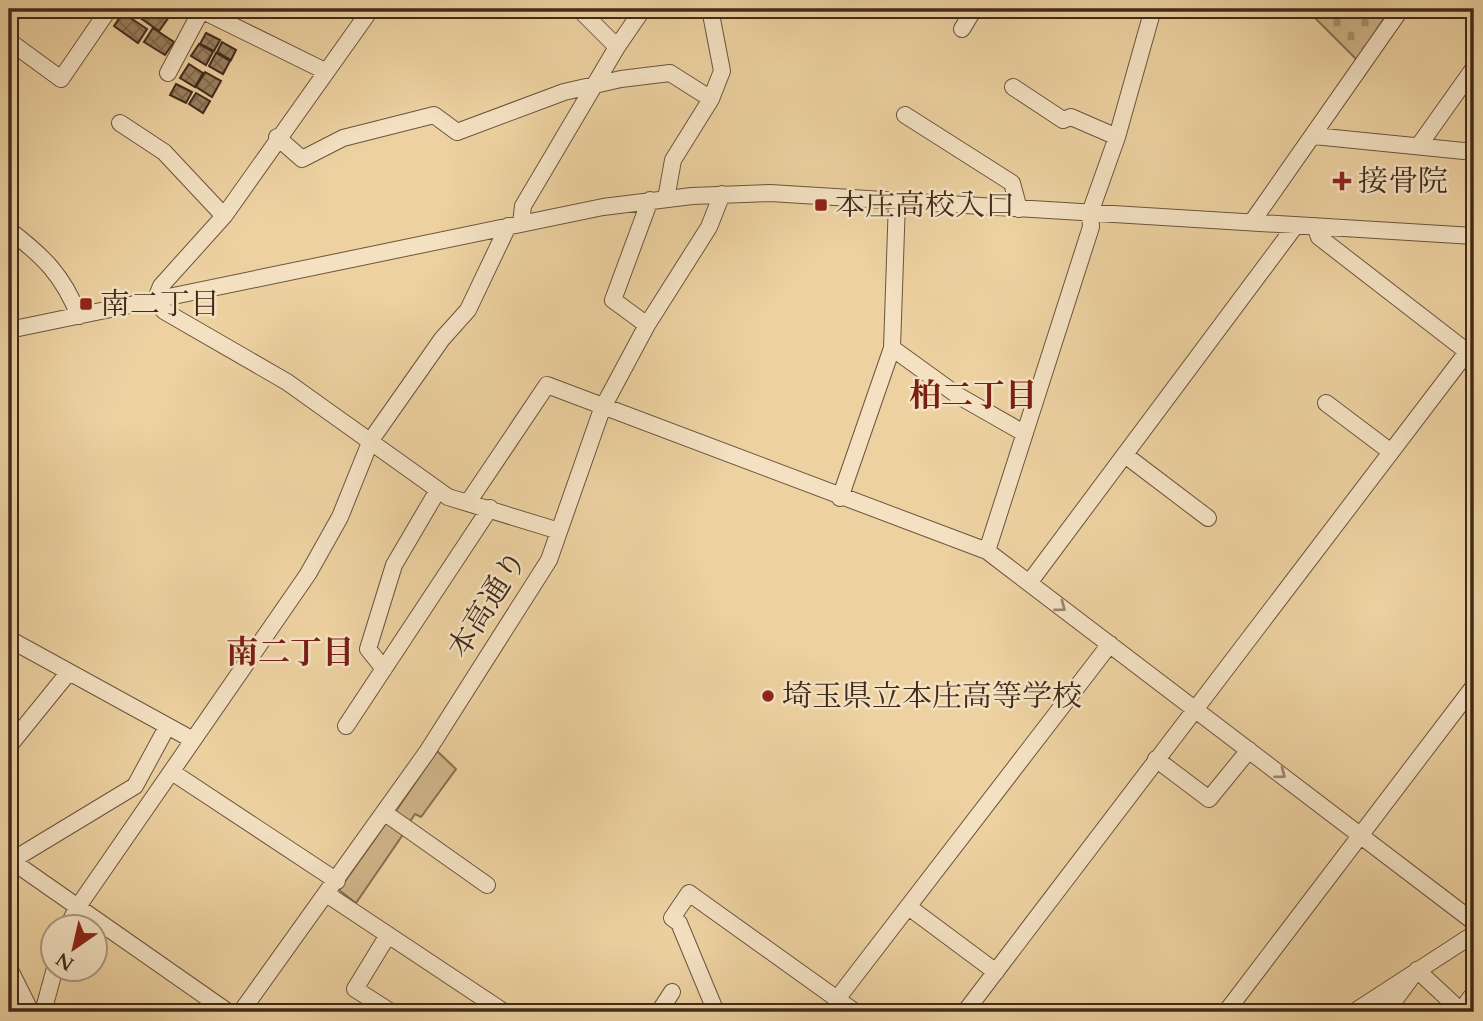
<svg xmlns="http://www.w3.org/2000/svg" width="1483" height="1021" font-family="Cardo,'Noto Serif JP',serif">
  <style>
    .green { fill: #d0b58a; stroke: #887052; stroke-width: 2 }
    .cemetery { fill: url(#cemetery-stones); stroke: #887052; stroke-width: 2 }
    .building { fill: url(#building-cross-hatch); stroke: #412b1b; stroke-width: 2 }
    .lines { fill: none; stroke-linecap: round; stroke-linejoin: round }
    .minor-casing { stroke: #6c543c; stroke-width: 18 }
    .minor { stroke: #f3e1c2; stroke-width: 16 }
    .oneway { stroke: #9a866e }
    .poi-dot { fill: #8f2418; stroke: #f3e1c2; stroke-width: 2.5 }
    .labels { text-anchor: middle; stroke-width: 5; stroke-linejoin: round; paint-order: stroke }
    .poi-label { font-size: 30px; fill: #412b1b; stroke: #f3e1c2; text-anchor: start }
    .street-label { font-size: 30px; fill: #412b1b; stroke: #f3e1c2 }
    .neighbourhood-label { font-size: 32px; font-weight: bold; fill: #7a1f14; stroke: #f3e1c2 }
  </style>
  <defs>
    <pattern id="cemetery-stones" width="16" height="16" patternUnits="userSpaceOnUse" patternTransform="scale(1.75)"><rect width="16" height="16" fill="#d0b58a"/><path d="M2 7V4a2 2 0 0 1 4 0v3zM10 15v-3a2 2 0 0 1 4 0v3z" fill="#aa9370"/></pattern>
    <pattern id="building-cross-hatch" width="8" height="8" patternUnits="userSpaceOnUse" patternTransform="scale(1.75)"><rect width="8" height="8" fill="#9a8161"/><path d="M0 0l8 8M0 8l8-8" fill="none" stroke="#7f6a4f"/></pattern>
  </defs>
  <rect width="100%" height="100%" fill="#edd1a1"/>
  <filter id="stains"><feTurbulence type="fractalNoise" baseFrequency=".00286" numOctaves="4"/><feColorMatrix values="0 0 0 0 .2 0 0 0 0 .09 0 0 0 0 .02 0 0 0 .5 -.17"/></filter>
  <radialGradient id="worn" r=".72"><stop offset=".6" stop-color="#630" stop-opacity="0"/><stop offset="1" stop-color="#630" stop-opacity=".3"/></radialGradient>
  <path class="green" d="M437,751L456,769L421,817L415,814L409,823L396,811Z
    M387,822L404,833L356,903L339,890Z"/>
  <path class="cemetery" d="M1306,9H1390L1357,60Z"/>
  <path class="building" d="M145,9H158L169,17L159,31L139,17Z
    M123,13L147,29L138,43L114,26Z
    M153,28L174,42L165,55L144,42Z
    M206,33L220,40L214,51L200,44Z
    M222,42L236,50L231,60L217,52Z
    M199,44L213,52L206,65L191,56Z
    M216,53L230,61L223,74L209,66Z
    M189,64L203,73L195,87L180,78Z
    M205,72L221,81L212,97L196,87Z
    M176,84L192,92L186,103L170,95Z
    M196,93L210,101L203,113L189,104Z"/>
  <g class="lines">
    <g class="minor-casing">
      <path id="minor" d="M371,9L224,216L161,286L155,301L164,311L287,382L448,497L559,531
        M1470,9L1474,13
        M201,10L325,71
        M9,16L14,9
        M962,29L974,9
        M9,41L61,79L109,9
        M617,47L643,9
        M168,73L202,9
        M1013,87L1063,120L1071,117L1117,137
        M905,115L1012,183L1019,209
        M120,123L164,152L224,216
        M1314,136L1474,152
        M277,137L302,159L343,138L434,115L457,132L564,92L621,79L670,73L711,99
        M1420,144L1474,68
        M666,199L673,160L711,99L722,71L710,9
        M1252,222L1401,9
        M521,224L523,206L617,47L579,9
        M1315,226L1319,237L1474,357
        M9,230C43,256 63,275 79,316
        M647,325L613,300L650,200
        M9,330L603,207L692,196L770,193L1474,236
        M892,348L957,395L1022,432
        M1326,403L1391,452
        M1125,455L1208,518
        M840,498L892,348L897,201
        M469,501L547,385L987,551L1474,922
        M987,551L1091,227L1090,213L1117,137L1153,9
        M1029,583L1296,225
        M9,639L193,740
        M384,669L368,649L394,565L438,490
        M346,726L490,508
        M9,746L69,672
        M1156,759L1209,799L1249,750
        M172,772L337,881
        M385,813L487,885
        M9,859L228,1012
        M11,861L135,786L167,727
        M328,895L504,1012
        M910,908L996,972
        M68,926L77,908L308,574L340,517L371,440L442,339L468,310L508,226
        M388,935L355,989L391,1012
        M9,968L31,1012
        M43,1012L55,968
        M241,1012L427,752L549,560L602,409L647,325L709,227L722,194
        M659,1012L672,992
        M716,1012L679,923L672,918L689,893L837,999
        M855,1012L837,999L1110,644
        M965,1012L1474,343
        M1226,1012L1474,686
        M1354,1012L1474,934
        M1386,1012L1417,970L1461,1011L1471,997"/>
    </g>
    <use href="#minor" class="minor"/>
  </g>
  <defs><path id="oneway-chevron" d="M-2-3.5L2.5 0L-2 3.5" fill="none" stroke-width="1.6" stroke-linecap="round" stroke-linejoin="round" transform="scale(1.75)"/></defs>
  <g class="oneway">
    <use href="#oneway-chevron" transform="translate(1061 607) rotate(37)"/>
    <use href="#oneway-chevron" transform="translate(1281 774) rotate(37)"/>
  </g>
  <g class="poi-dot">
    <path d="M1338.5 170.5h7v7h7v7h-7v7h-7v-7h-7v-7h7z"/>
    <rect x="814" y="198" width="14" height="14" rx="3.5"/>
    <rect x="79" y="297" width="14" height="14" rx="3.5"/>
    <circle cx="768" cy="696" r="7"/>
  </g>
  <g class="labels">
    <g class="poi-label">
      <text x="1358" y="191">接骨院</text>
      <text x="835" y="215">本庄高校入口</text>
      <text x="100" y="314">南二丁目</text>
      <text x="782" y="706">埼玉県立本庄高等学校</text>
    </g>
    <g class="street-label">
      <text transform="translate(487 604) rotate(-58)" y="10">本高通り</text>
    </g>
    <g class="neighbourhood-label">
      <text x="973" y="406">柏二丁目</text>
      <text x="290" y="663">南二丁目</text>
    </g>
  </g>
  <rect width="1483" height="1021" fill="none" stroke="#edd1a1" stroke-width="35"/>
  <rect x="10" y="10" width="1462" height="1000" fill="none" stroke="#412b1b" stroke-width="3.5"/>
  <rect x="18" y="18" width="1448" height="986" fill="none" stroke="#412b1b" stroke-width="2"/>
  <g transform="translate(74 948) rotate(214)"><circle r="33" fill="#f3e1c2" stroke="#ac987f" stroke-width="2"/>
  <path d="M0-5L12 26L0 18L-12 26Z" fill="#8f2418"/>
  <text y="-10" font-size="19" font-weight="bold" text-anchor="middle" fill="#412b1b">N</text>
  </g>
  <rect width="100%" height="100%" filter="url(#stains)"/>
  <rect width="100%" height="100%" fill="url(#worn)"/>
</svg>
